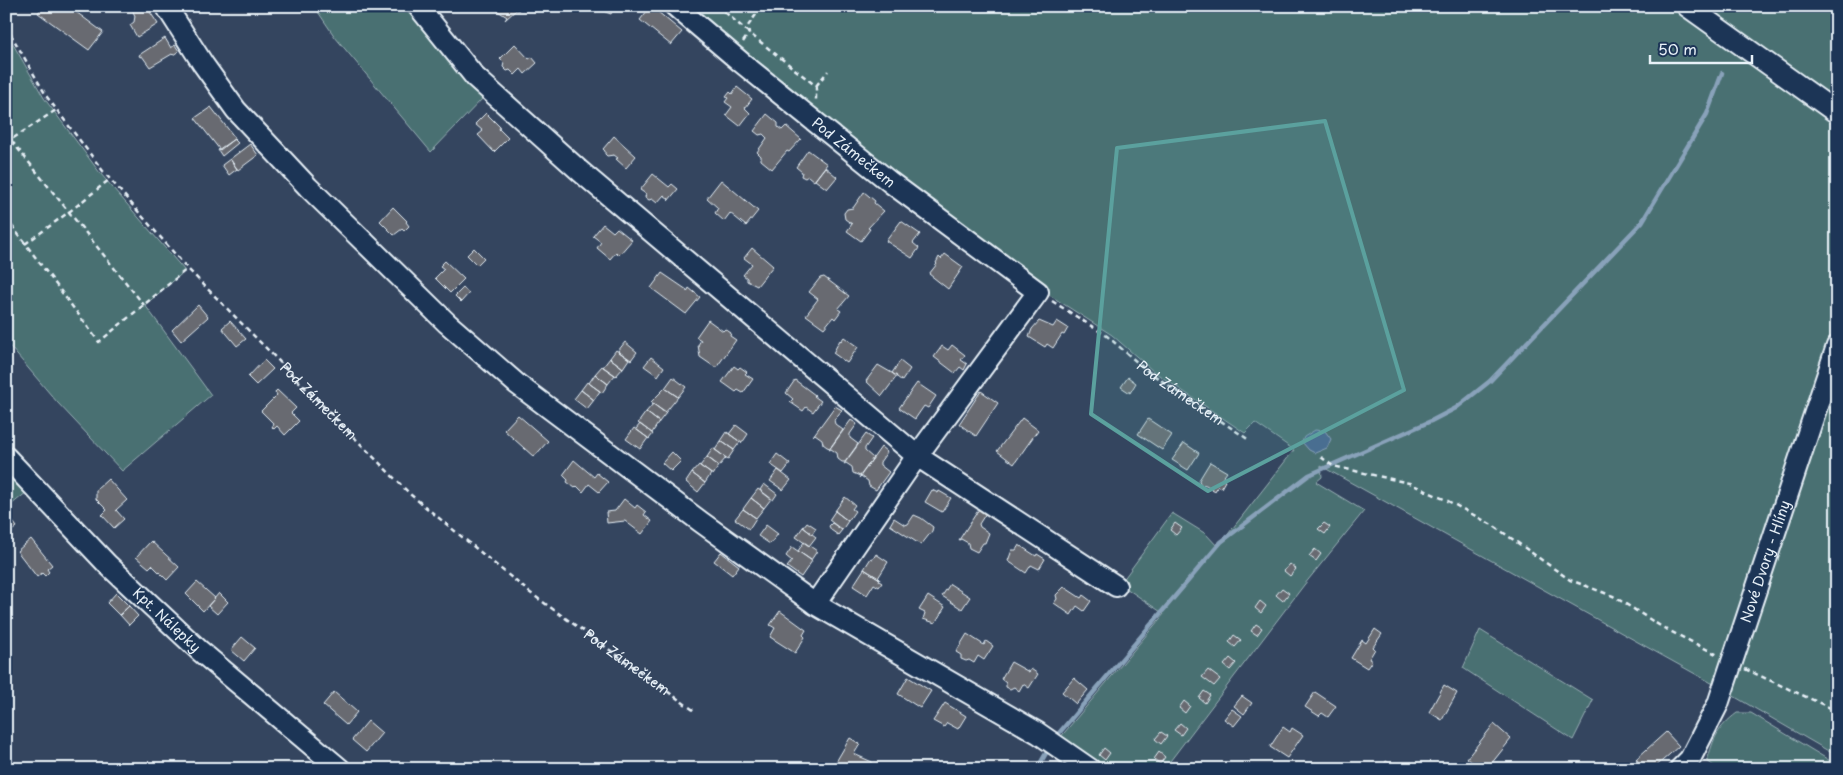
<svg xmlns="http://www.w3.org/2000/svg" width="1843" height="775" font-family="'Playpen Sans',sans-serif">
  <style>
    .green { fill: #496f72; stroke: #98b0b5 }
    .water { fill: #496e91; stroke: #89a2ba }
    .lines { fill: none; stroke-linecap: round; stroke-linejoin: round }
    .stream { stroke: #89a2ba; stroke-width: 4.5 }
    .building { fill: #686b71; stroke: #e8f1f8 }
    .minor-casing { stroke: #e8f1f8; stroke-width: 24 }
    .path { stroke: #e8f1f8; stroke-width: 2.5; stroke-dasharray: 5 4; stroke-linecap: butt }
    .minor { stroke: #1d3557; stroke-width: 20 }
    .marked { fill: #5ba19e; fill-opacity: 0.2; stroke: #5ba19e; stroke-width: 4; stroke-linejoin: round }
    .labels { text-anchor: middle; stroke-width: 5; stroke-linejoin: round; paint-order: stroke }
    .street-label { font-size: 14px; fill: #e8f1f8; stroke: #1d3557 }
  </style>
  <rect width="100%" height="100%" fill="#34455f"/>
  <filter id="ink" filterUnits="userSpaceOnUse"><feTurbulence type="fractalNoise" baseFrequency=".02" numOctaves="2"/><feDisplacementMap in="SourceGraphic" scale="10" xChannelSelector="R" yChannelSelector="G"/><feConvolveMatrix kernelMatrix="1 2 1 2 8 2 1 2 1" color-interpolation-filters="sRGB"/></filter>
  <g filter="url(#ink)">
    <path class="green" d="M314,6H406L462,73L485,96L431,152L335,37Z
      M686,6H1837V326L1717,686L1321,466L1322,477L1316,482L1364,511L1304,585L1164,769H1109L1059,739L1164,614L1120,584L1172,513L1206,534L1218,547L1294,450L1255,423L1245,433L1153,371L1112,335L1043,291Z
      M6,32L44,98L100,173L185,271L145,305L211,395L122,471L57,402L6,342Z
      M1837,361V756L1730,694Z
      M6,464L27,492L6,509Z
      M1480,630L1593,700L1573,740L1463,668Z
      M1737,713H1751L1837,765V769H1718L1707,761C1714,738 1717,728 1737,713Z"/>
    <path class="water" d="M1315,430L1325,431L1331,439L1327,448L1315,453L1309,450L1302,442L1304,437Z"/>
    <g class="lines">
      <path class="stream" d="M1054,739L1221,542L1309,475L1431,421L1456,408L1490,381L1642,222L1707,114L1722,73
        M1037,769L1049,748"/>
    </g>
    <path class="building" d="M43,6H68L103,32L89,50L38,13Z
      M137,6H146L158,24L137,37L130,25L134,22L135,16L132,9Z
      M496,6H523L518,11L516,10L505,20L507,17L498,11Z
      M601,6H614L611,14L600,10Z
      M651,6L682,32L671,45L640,20Z
      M165,38L171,48L175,45L179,51L173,55L172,54L150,67L142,56L140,57L139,55Z
      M515,44L529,59L532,57L537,63L525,74L521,69L515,75L510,70L507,71L503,67L504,63L500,59Z
      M737,87L752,99L745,108L750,113L740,126L726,115L732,107L725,102L728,98L726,97L730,92L732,94Z
      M211,107L235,138L220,150L195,118Z
      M486,113L500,127L499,129L508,138L494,152L478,135L483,131L475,124Z
      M767,114L778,123V127L782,130L786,126L801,139L789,152L787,151L772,169L761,160V156L757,152L767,138L763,134L759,135L754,131Z
      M614,136L636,156L626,168L616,159L618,158L614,155L607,156L605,154V151L603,149Z
      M234,139L238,143L222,156L218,150Z
      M250,144L258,155L238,170L230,159Z
      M808,150L827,164L814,181L808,176L805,178L801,176L802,172L796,167Z
      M230,159L237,169L229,175L222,165Z
      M825,167L837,177L827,189L815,180Z
      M653,174L669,187L672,184L678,189L668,201L669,199L664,195L657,203L652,199L649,200L645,197L646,194L640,190Z
      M721,180L758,211L746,226L730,213L724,221L715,213L718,208L707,198Z
      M864,192L875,201L874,203L884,211L868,228L870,229L861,241L847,231L852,224L845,219L844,213L847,209L853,208Z
      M393,207L407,221L406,222L409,226L404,231L402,229L394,235L380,221Z
      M901,221L920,234L913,243L919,248L912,258L886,241Z
      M603,224L613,232L617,228L632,240L619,255L616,252L610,259L597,248L601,242L593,236Z
      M474,248L484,258L477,265L467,255Z
      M752,248L773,266L757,286L747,281V278L743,275L752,264L744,258Z
      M945,254L963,267L948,289L929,274L937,264L936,263L939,257L941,259Z
      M445,261L464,279L450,293L435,278L444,269L440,266Z
      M662,273L687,290V292L689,288L700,297L686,314L651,288Z
      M824,277L849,296L838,309L841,311L835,319L833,317L824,328L806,315L818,299L809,292L820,278Z
      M463,288L469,293L461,302L455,296Z
      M198,305L208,317L181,341L172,330Z
      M708,320L723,331L725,329L731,333L730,336L736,340L716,368L700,357L698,345L701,340L696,337Z
      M230,321L246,339L237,346L222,328Z
      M1039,321L1053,327L1057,321L1068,328L1064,335L1062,334L1053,348L1047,344L1045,347L1029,337L1032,329Z
      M844,337L858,347L847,363L833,353L840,340L841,341Z
      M625,342L637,352L631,360L618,351Z
      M952,345L965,355L961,360L967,364L964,370L960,367L955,373L934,357L942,346L948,350Z
      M616,350L629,359L623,368L610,358Z
      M651,357L664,367L658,376L644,366Z
      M610,358L623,368L616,376L603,367Z
      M264,360L273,369L256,385L248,377Z
      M900,361L910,369L902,381L892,373Z
      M878,365L897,376L882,396L866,381Z
      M602,366L615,375L608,384L595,374Z
      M734,366L738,369L740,367L747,372L745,374L753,379L743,393L738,390L736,392L722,382Z
      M595,374L608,384L602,393L589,383Z
      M673,377L686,387L678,397L665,388Z
      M1128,377L1136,383L1130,393L1121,387Z
      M795,380L815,395L814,396L821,401L813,412L806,407L803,411L790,402L793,399L786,393Z
      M587,382L600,391L594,400L581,390Z
      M917,383L936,396L928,408L924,406L915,419L899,408Z
      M665,388L678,397L665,413L651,402Z
      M277,390L296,408L291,413L299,421L285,435L277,426L274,429L272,427L274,424L261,411L277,395L275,392Z
      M581,390L594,400L587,409L574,399Z
      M981,391L998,403L976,436L959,424Z
      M653,404L666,413L659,422L646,412Z
      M835,406L842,410L834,420L835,424L843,430L830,448L827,447L823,444L822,439L815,434L813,436Z
      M646,412L659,422L652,433L638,423Z
      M518,415L548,441L534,457L504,430Z
      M1022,418L1038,430L1014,464L997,451Z
      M1148,419L1172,435L1162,450L1138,434Z
      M851,420L857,424L850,434V438L858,444L845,462H842L838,459L837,453L831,449L829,450Z
      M640,424L653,434L649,439L636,429Z
      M736,425L748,434L742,443L729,434Z
      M634,428L648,438L640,449L626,439Z
      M727,432L740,442L734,450L721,441Z
      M866,434L872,438L865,448V451L873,458L860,476L853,473L852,467L846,463L844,464Z
      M721,441L734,450L728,459L715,450Z
      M1184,443L1199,453L1188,470L1172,460Z
      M881,447L887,452L880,462V465L889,472L876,490L869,486L868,481L861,476L859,478Z
      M713,448L726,458L719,466L707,457Z
      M672,452L681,461L671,471L662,463Z
      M777,454L790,464L783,473L770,464Z
      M707,457L719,466L713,475L700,466Z
      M574,460L594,477L597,473L608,482L599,492L589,484L583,492L577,486L575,488L567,482L568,480L563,475Z
      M1210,462L1227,472L1222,479L1225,481L1221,488L1218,486L1215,491L1206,485L1200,484L1199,480Z
      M699,465L711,474L705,483L692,473Z
      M778,470L791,480L783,490L770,481Z
      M692,473L705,483L698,492L686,482Z
      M108,479L127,500L116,510L124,519L114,528L102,515L107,510L96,499V490Z
      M764,484L777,494L773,500L760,490Z
      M758,489L771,499L764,508L751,498Z
      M932,490L938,493L939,491L951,498L942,512L925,502Z
      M845,497L855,505L852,509L855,511L848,521L835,511Z
      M751,498L764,508L756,518L743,509Z
      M624,499L635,508L637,505L646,512L644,515L652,521L642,534L625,521L607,523L606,512L615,511Z
      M743,509L756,518L749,529L735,519Z
      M979,509L986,513L979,524L980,527L989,533L985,543H983L977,552L969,548L968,543L961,539L959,540Z
      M835,511L848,521L842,530L829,520Z
      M914,515L921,518L933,527L932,531L921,545L890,525L894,518L905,525L908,524Z
      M10,518L17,527L9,533L6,530V522Z
      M807,522L816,528L812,534L803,527Z
      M832,523L842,530L838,535L831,530L829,526Z
      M1175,523L1182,528L1176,535L1170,530Z
      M1324,523L1330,527L1325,534L1318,529Z
      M766,525L778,534L770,544L758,536Z
      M803,527L816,537L809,546L796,537Z
      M31,539L52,565L47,569L49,572L45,576L42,573L37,577L17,551Z
      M151,541L179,567L167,580L152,565L149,568L136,557Z
      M804,542L817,551L811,560L798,551Z
      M1019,545L1036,556L1037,554L1045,559L1039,569L1031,565L1026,573L1008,561L1012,550H1016Z
      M792,547L812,561L801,577L787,567L792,561L786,556Z
      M1315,549L1321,554L1316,561L1309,556Z
      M721,552L739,566L732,575L714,561Z
      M876,554L888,562L878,578L880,579L864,569L871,558L873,559Z
      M1290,564L1296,569L1290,576L1284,571Z
      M864,569L880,579L879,581L882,583L879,587L874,584L867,595L853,586Z
      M197,582L215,598L203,611L186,594Z
      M950,584L970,597L962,609L942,596Z
      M1064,587L1081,598L1083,595L1091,601L1084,611L1077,606L1071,615L1054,603L1057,599L1056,595Z
      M1282,588L1289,593L1283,601L1276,595Z
      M116,593L129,606L119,615L107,603Z
      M219,593L228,602L217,614L208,606Z
      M928,596L945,607L935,623L923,619L925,613L919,610Z
      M1260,601L1266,606L1261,613L1255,608Z
      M129,606L138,616L129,625L120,615Z
      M780,611L806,630L803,635L805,637L795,653L770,637L775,628L770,625Z
      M1256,624L1262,628L1257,635L1251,631Z
      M1375,629L1382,634L1373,647L1375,649L1369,659L1372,661L1367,668L1351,658L1362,640L1366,643Z
      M967,634L984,645L986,641L993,646L984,660L978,656L974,663L969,660L966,661L961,659V655L956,652Z
      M1234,635L1241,640L1235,647L1229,642Z
      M242,637L255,648L244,661L231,650Z
      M1230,658L1236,663L1230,670L1224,665Z
      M1011,662L1029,672L1031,669L1038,674L1029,688L1023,684L1019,691L1014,687L1010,689L1006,687V683L1001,679Z
      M1208,670L1220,679L1214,686L1202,677Z
      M908,677L931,691L920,708L898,694Z
      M1074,678L1088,690L1076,704L1062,692Z
      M1444,685L1457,693L1442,720L1429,712Z
      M1204,691L1210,695L1205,703L1199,698Z
      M334,692L357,712L346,725L323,705Z
      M1315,692L1336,706L1328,717L1322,713L1319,716L1305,707Z
      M1242,696L1252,703L1244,714L1234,706Z
      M1184,701L1190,706L1185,713L1179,708Z
      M945,703L966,716L958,729L947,723L944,727L933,721Z
      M1232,709L1242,716L1234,726L1224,719Z
      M368,721L382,733L366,752L352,740Z
      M1180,723L1186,728L1181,735L1174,730Z
      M1494,724L1511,739L1487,769H1481L1467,758Z
      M1283,727L1290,732L1292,728L1303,735L1287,758L1270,747Z
      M1161,732L1167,736L1161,744L1155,739Z
      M1666,732L1679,746L1653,769H1645L1636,759Z
      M850,738L860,744L854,754L872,762L867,769H835L833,767Z
      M1104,748L1110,753L1105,760L1099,755Z
      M1159,752L1165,757L1160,764L1154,759Z
      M1386,761L1396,767L1394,769H1381Z"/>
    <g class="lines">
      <g class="minor-casing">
        <g id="minor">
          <path d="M166,6L203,64L236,110L308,187L447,323L517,384L701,522L815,604L1038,733L1090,769"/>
          <path d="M418,6L475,77L581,172L917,456L1116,586"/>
          <path id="s3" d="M675,6L742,63L890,182L1038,292L917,456L815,604"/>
          <path d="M1687,6L1837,113"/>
          <path id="s4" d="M6,457L107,564L200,651L340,769"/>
          <path id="s5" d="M1680,769L1690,759L1718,704L1837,346"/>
        </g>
      </g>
      <g class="path">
        <path d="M718,6L749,33L816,86V101"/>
        <path id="s1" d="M6,26L47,97L103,171L188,269L411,495L529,592L696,712"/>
        <path d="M743,42L749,33L748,26L762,6"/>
        <path d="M816,86L828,71"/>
        <path d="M6,134L144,305"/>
        <path d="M6,143L56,110"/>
        <path d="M6,218L99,342L187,269"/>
        <path d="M25,244L69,212L110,179"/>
        <path id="s2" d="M1052,301L1107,336L1146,370L1249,440"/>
        <path d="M1321,457L1333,466L1409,483L1448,501L1494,526L1570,580L1613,596L1662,627L1718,655"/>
        <path d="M1745,669L1837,711"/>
      </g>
      <use href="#minor" class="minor"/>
    </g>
  </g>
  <path class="marked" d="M1325,121L1404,390L1208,491L1091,414L1117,148Z"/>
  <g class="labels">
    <g class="street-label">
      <text dy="5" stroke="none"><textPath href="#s3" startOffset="231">Pod Zámečkem</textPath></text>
      <text dy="5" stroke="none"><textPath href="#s2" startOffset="158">Pod Zámečkem</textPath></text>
      <text dy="5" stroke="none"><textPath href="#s1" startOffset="490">Pod Zámečkem</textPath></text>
      <text dy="5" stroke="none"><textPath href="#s5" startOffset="226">Nové Dvory - Hlíny</textPath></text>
      <text dy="5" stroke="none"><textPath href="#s4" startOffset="229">Kpt. Nálepky</textPath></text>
      <text dy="5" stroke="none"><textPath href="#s1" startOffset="895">Pod Zámečkem</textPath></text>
    </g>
  </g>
  <rect width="1843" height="775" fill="none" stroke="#1d3557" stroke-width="25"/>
  <rect x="12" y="12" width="1818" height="750" fill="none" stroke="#e8f1f8" stroke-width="2" filter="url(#ink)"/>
  <path d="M1650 55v8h102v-8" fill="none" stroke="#e8f1f8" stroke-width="2.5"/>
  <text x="1658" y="55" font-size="15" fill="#e8f1f8" stroke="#1d3557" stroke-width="4" paint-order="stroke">50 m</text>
</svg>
